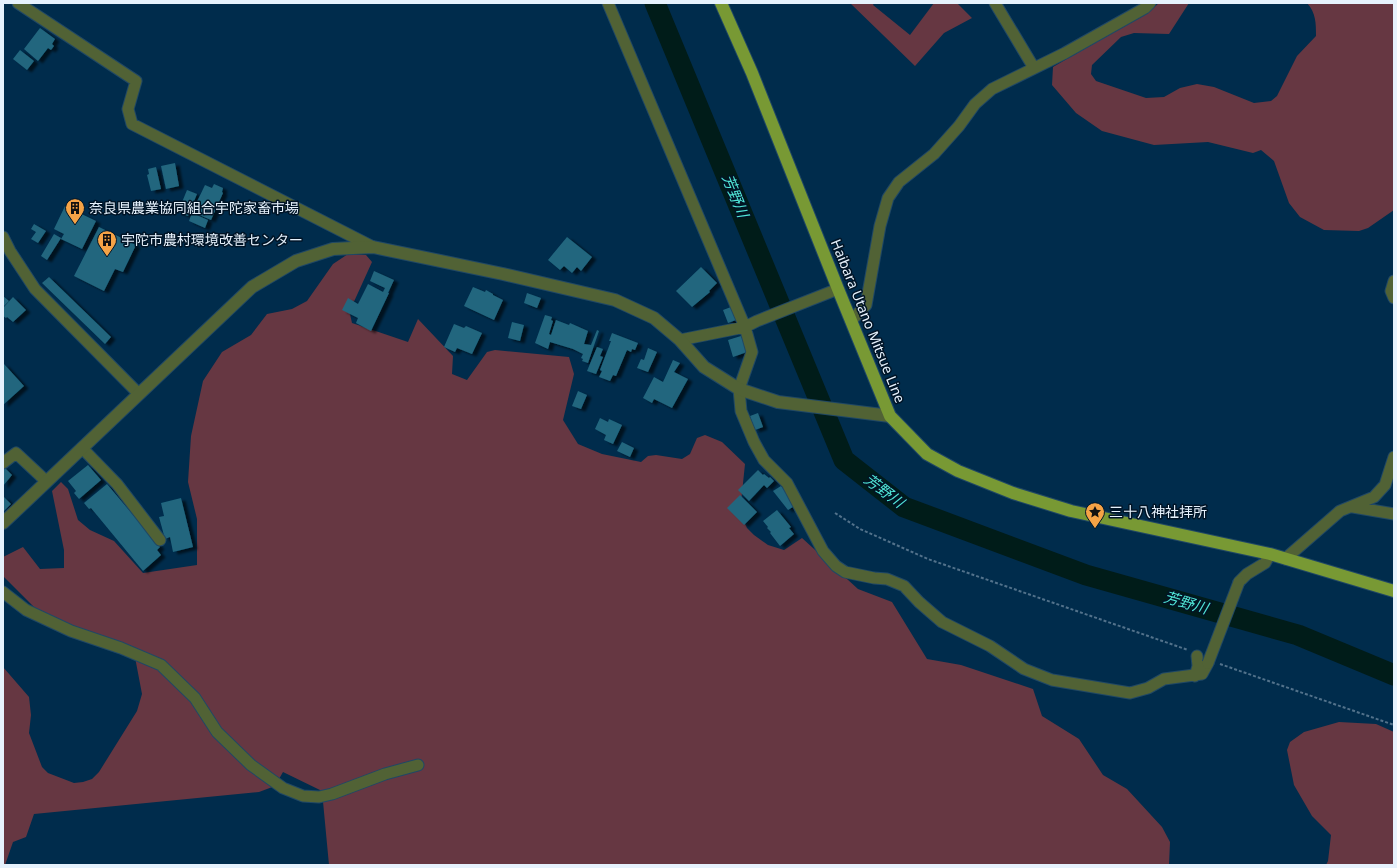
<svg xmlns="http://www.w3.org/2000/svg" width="1397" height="868" font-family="'Noto Sans','Noto Sans JP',sans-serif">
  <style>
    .green { fill: #663742 }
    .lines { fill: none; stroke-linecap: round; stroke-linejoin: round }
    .river { stroke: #001c19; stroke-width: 21 }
    .building { fill: #21667e; filter: url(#shadow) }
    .minor-casing { stroke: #204865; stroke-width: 13 }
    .tertiary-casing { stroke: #204865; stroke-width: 14 }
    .primary-casing { stroke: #204865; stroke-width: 14 }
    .path { stroke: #52728b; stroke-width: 2; stroke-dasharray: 3 2; stroke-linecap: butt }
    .minor { stroke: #516235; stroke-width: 11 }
    .tertiary { stroke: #516235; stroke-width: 12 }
    .primary { stroke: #789934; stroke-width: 12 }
    .minor-bridge-casing { stroke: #204865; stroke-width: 13; stroke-linecap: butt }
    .minor-bridge { stroke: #516235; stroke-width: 11 }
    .labels { text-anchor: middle; stroke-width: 3; stroke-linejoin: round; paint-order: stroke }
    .poi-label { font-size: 14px; fill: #e6f2fd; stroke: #001426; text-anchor: start }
    .street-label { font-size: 14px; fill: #e6f2fd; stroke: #001426 }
    .water-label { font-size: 15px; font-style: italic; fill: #50e5d6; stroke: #001426 }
  </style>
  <defs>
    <filter id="shadow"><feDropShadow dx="4.5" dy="2.5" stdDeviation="1" flood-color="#0009"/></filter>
  </defs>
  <rect width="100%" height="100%" fill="#002c4c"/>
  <path class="green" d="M850,3H874L873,5L910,35L934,3H957L972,18L944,33L915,66Z
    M1159,3H1189L1169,34L1134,33L1121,37L1092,65L1091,74L1096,81L1146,98L1164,97L1180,88L1197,84L1214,87L1254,103L1271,101L1277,96L1297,56L1316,36C1316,23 1316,13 1307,3H1394V210L1368,228L1359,231L1324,230L1300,217L1289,203L1274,161L1261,150L1253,153L1208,142L1154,145L1102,131L1076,113L1052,85L1053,67L1151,10Z
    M348,254L366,255L372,262L352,306L350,314L352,323L408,342L418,319L453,356L452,374L467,380L487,352L495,350L569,357L574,374L563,420L578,444L602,454L641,462L648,456L656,455L682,459L690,454L697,438L705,435L722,442L745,464L740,512L747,528L754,535L768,545L784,550L802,538L858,589L892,602L927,659L961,665L1033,689L1042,716L1079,739L1103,775L1127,789L1162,827L1170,842L1169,865H329L322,791L283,772L275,786L259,792L34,814L26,837L13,842L5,865H3V667L29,697L31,715L29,733L42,767L48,773L74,783L83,782L92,779L99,772L137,711L142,694L134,652L120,642L53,626L3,576V557L23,547L40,569L64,568V550L52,491L61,482L68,489L78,520L90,530L114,541L143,573L197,565V519L188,482L191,436L203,381L222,352L251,335L267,314L292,309L307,301L333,264Z
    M1339,722L1376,724L1394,732V865H1326L1328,861L1331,835L1312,816L1294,785L1287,750L1290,742L1304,732Z"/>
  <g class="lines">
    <path class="river" d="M655,3L844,460L904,507L1086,575L1298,635L1394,675"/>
  </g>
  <path class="building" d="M40,28L55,39L52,44L54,46L51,50L48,48L38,61L24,49Z
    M20,50L34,61L27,70L13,59Z
    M175,163L179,186L166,189L161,166Z
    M156,167L161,189L151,191L147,175L149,174L148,169Z
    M214,184L223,188L222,192L223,193L211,220L192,212L205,185L212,188Z
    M187,190L197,194L188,216L178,212Z
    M65,206L96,221L82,249L61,239L64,234L54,229Z
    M192,213L208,220L205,228L189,221Z
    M34,224L46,231L38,243L31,239L36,232L31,229Z
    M99,227L136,245L123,272L115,269L104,291L74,276Z
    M54,234L61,238L47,260L41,256Z
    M567,237L592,257L581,271L577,267L572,273L564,266L560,270L548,260Z
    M701,267L717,283L709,291L710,292L692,307L676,291Z
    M374,271L394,280L388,293H389L371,331L356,323L358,318L342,310L348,298L358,304L368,284L383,292L385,288L370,281Z
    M49,277L111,337L105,344L42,283Z
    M473,287L485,292L486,290L493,294V295L503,300L494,320L464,306Z
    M527,293L541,298L537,308L524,303Z
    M3,296L9,301L3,307Z
    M13,297L26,310L13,322L7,317L6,318L3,316V308Z
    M731,307L736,320L728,323L723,310Z
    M545,315L552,317L551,320L553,321L549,334L551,335L556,320L569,325L570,323L588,331L584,344L591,345L597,330L599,331L588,363L582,361L583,359L581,358L583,354L573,349L550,342L548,349L535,343Z
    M512,322L524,325L520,341L508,338Z
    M454,324L464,328L466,326L482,333L472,354L457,348L455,352L444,347Z
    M612,333L638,343L635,350L632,349L631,352L627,350L616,376L613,375L610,381L599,377L602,371L600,370L611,341H609Z
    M741,336L747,352L733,357L728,340Z
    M597,347L603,349L600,356L603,357L596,374L587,371Z
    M648,348L657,352L648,372L637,368L641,359L644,360Z
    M673,360L680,363L674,372L688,379L672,408L654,399L652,403L643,398L654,377L663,382Z
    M4,364L24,386L3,405V365Z
    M578,391L587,395L581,409L572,406Z
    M758,413L763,427L755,430L750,416Z
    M600,418L608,422L609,419L622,425L613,444L604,440L606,435L595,429Z
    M622,442L634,448L630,457L617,451Z
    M88,465L101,480L79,499L74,493L76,491L68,481Z
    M4,467L12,475L3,486V468Z
    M758,470L763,475L764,474L769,478L770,477L774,481L767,488L764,485L749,501L738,490Z
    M107,484L160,547L157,550L161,555L143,571L91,508L89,509L84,503Z
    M781,486L796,505L788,510L773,491Z
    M740,495L757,512L744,525L727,508Z
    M4,497L11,504L3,512V498Z
    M181,498L193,547L173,552L170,537L165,539L159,517L164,516L161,503Z
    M777,510L791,527L789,528L794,534L780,546L770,533L771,532L767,528L768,527L763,521Z"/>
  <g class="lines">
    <g class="minor-casing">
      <path id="minor" d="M18,3L136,81L128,109L132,124L373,247
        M608,3L745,327L752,352L739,389L741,411L754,442L764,460L787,483L823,551L836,566L845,572L874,578L887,579L904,586L919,602L942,622L990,646L1024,669L1052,680L1130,693L1148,688L1164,679L1202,674L1208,663
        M995,3L1034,68
        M3,237L10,251L35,289L139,394
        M1394,281L1391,291L1394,298
        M851,321L866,305L880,226L888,198L899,182L934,154L959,126L975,104L992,89L1065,53L1145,8L1150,3
        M680,340L745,327L757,321L838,289
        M82,448L117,484L160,540
        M3,463L16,453L46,481
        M1353,507L1394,514
        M1285,559L1340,511L1374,497L1385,485L1394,457
        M1239,582L1247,574L1265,563L1270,554
        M3,592L26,610L71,631L121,648L161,665L195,698L217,732L251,765L283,788L303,796L319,797L332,794L385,774L418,765
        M1195,676L1198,666L1197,656"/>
    </g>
    <g class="tertiary-casing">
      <path id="tertiary" d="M3,523L252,287L296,261L333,249L373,247L503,274L615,300L654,318L680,340L704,367L739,389L778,402L890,416"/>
    </g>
    <g class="primary-casing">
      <path id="primary" d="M721,3L752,73L838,289L890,416L927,454L958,471L1013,493L1071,511L1270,554L1394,591"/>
    </g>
    <path class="path" d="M835,513L860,529L928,559L1188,650
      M1220,664L1394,725"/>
    <use href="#minor" class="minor"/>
    <use href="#tertiary" class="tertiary"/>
    <use href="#primary" class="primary"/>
    <g class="minor-bridge-casing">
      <path id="minor-bridge" d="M1208,663L1239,582"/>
    </g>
    <use href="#minor-bridge" class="minor-bridge"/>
  </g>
  <defs>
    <g id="building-pin" transform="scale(1)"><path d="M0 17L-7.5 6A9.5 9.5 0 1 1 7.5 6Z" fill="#f5a346" stroke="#001426"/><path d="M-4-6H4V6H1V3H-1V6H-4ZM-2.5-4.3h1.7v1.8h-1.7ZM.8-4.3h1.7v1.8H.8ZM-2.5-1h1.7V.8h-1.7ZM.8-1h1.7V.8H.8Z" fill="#111"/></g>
    <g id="sight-pin" transform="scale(1)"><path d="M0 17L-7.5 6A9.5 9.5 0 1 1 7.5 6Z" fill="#f5a346" stroke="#001426"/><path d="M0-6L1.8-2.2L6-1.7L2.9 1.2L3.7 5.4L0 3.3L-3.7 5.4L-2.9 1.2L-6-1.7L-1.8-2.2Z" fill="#111"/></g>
  </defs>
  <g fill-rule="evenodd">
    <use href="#building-pin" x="75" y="208"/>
    <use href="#building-pin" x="107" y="240"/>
    <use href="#sight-pin" x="1095" y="512"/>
  </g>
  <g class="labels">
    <g class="poi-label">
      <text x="89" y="213">奈良県農業協同組合宇陀家畜市場</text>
      <text x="121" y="245">宇陀市農村環境改善センター</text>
      <text x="1109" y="517">三十八神社拝所</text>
    </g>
    <g class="street-label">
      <text transform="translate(868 321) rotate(68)" y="5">Haibara Utano Mitsue Line</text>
    </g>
    <g class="water-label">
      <text transform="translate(735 196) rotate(68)" y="5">芳野川</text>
      <text transform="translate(884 491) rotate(37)" y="5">芳野川</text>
      <text transform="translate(1186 603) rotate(16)" y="5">芳野川</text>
    </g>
  </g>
  <rect width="1397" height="868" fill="none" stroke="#e6f2fd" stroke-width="8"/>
</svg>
